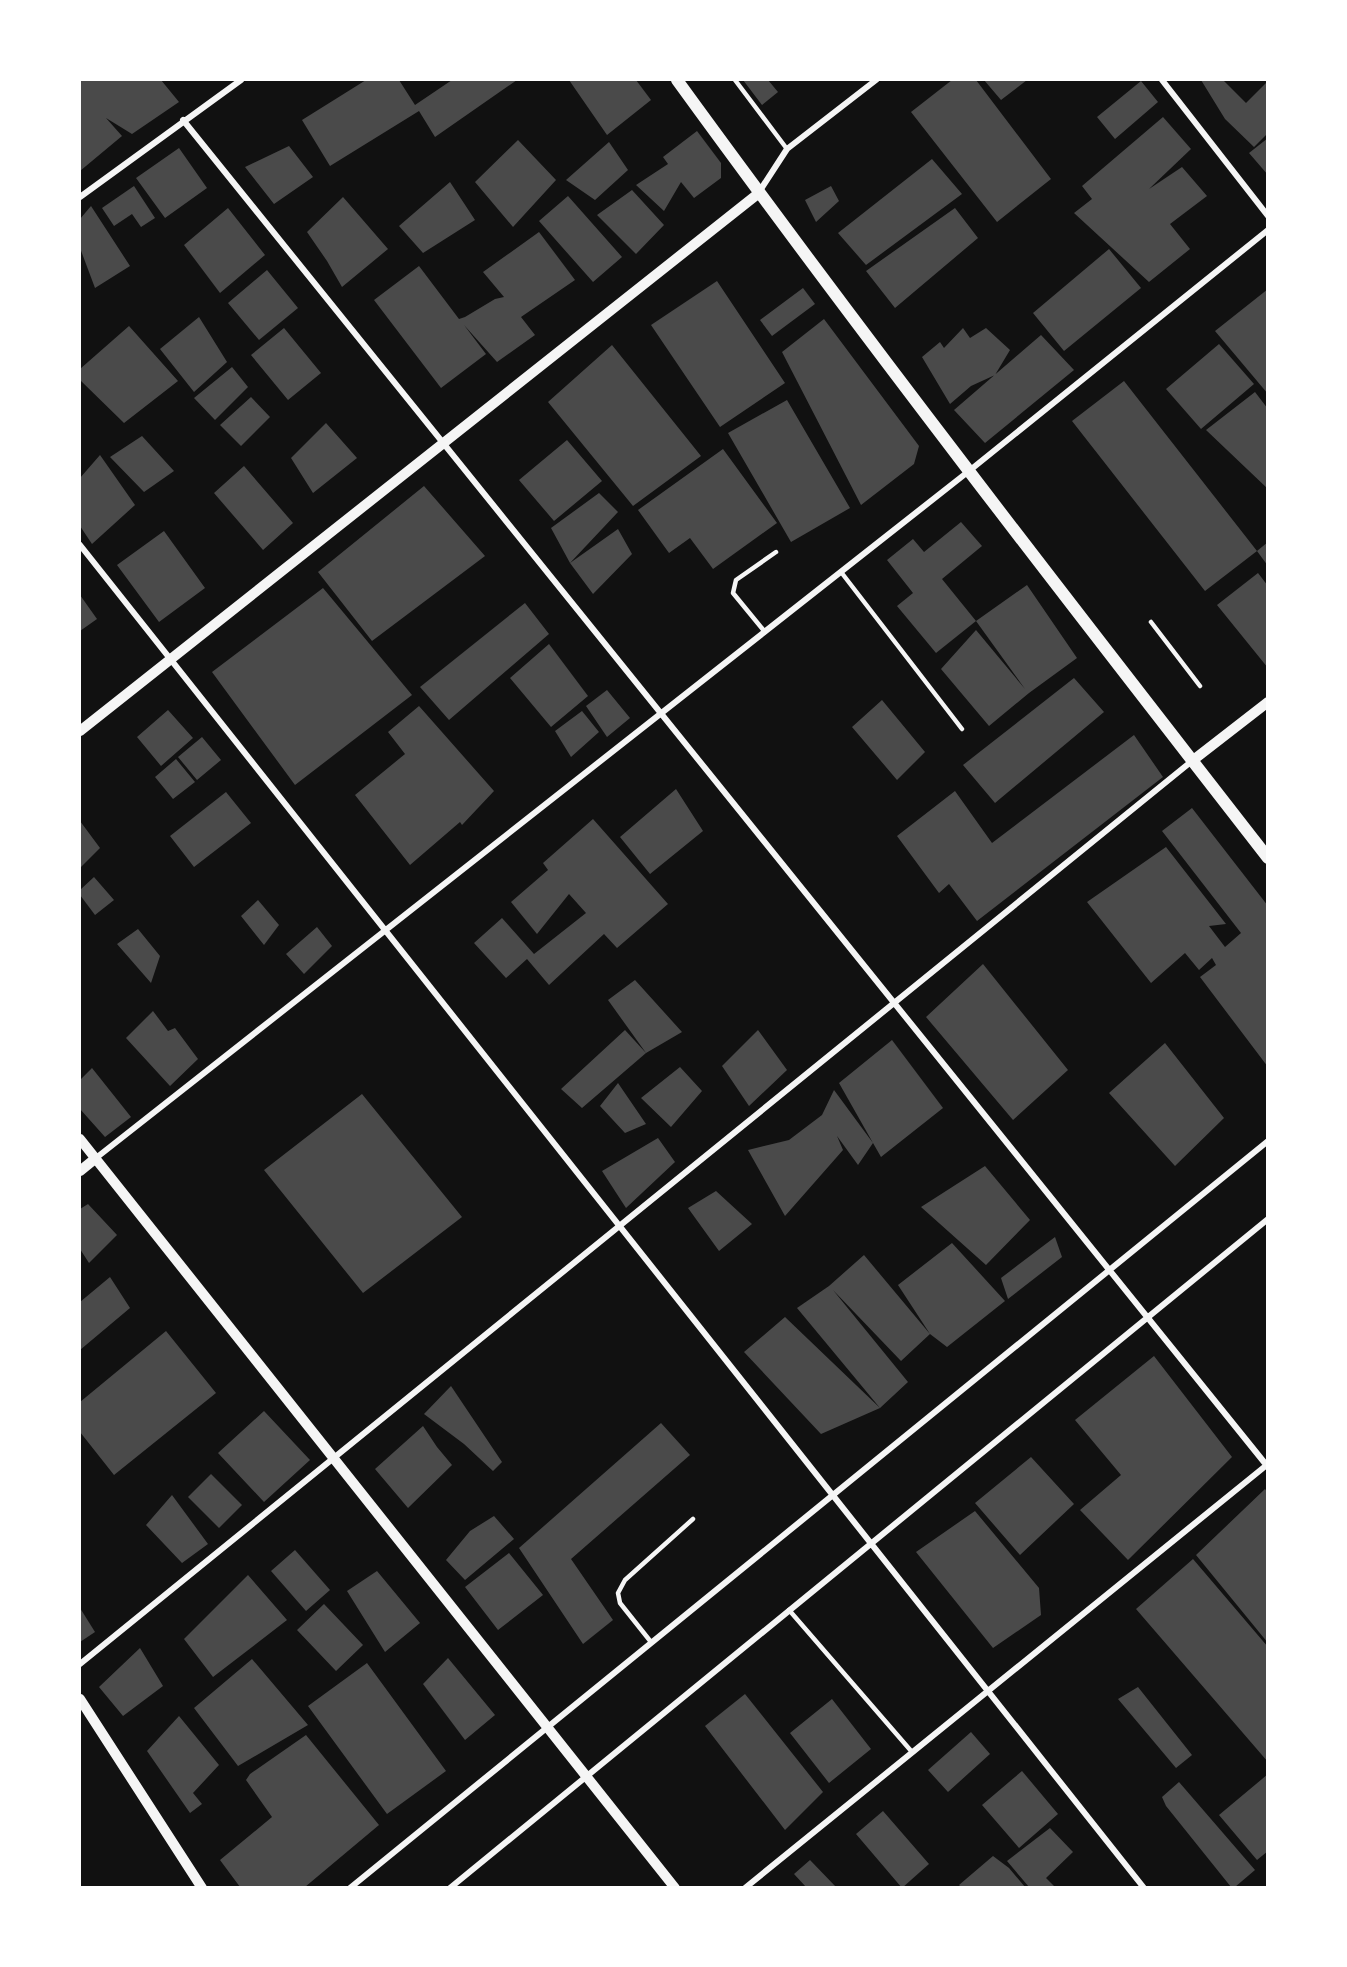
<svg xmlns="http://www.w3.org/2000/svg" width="1347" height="1967" font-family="Lato,sans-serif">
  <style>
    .building { fill: #4a4a4a }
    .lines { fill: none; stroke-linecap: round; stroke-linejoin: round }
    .service { stroke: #f5f5f5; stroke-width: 4.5 }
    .minor { stroke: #f5f5f5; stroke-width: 6 }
    .tertiary { stroke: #f5f5f5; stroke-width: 10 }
    .secondary { stroke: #f5f5f5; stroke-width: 12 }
  </style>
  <rect width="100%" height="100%" fill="#111"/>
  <path class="building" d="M80,80H161L179,102L132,134L106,118L122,136L80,171Z
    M366,80H399L415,105L452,80H517L435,137L419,111L330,166L302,120Z
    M569,80H636L651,100L607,135Z
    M743,80H768L778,92L762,105Z
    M952,80H976L1051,179L997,222L911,112Z
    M984,80H1027L1001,100Z
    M1201,80H1223L1246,103L1268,81V133L1254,147L1225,119Z
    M1141,81L1158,102L1115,139L1097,117Z
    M1163,117L1191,149L1149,189L1182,167L1207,196L1170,224L1190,249L1149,282L1074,213L1092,199L1082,186Z
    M697,131L721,163V178L694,198L681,182L664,211L636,185L668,164L663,157Z
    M1268,138V175L1249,153Z
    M518,140L556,180L513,227L475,182Z
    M609,142L628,170L595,200L566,180Z
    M289,146L313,177L274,204L245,167Z
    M179,148L207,188L165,218L136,178Z
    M932,159L962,194L866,265L838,233Z
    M450,182L475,220L423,253L399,226Z
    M134,186L155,218L141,227L132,214L114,226L102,208Z
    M831,186L839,201L816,222L805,200Z
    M632,190L664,225L636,254L597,215Z
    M568,196L622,257L593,282L539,221Z
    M343,197L388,249L342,287L327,261L307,232Z
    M91,206L130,266L95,288L80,248V219Z
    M228,208L265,255L220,293L184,245Z
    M955,208L978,238L895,308L866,271Z
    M539,232L575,280L521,317L535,335L497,362L464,325L486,354L441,388L374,300L419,266L459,319L465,317L495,299L504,297L483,272Z
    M1109,249L1141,288L1064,351L1033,313Z
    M267,270L298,308L259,340L228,303Z
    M717,281L785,383L720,427L651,325Z
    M803,288L815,304L772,336L760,320Z
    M1268,289V394L1215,331Z
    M199,317L227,362L194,392L160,349Z
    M824,319L919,446L914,464L861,505L782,352Z
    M129,326L178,381L124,423L80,380V369Z
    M284,328L321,373L288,400L251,355Z
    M963,328L970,338L986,328L1010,350L995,375L971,386L950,404L922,357L940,342L944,348Z
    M1041,335L1074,370L985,443L954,410Z
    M1219,344L1254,384L1201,429L1166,389Z
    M612,345L701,456L633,506L548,402Z
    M232,367L248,387L215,420L194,398Z
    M1124,381L1257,551L1205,591L1072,421Z
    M1255,392L1268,409V489L1206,430Z
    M251,397L270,417L241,446L220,425Z
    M787,400L850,508L791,542L728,433Z
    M326,423L357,458L313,493L291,458Z
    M142,436L174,471L144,492L110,457Z
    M567,440L602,481L554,521L519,480Z
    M723,449L777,523L713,569L690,538L669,553L638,510Z
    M100,455L135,505L92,544L80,526V478Z
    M244,466L293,523L263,550L214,493Z
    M424,486L485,556L372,641L318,572Z
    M599,493L618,512L570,563L551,528Z
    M961,522L982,546L942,579L976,621L936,653L897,606L913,593L887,560L913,539L924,552Z
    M618,529L632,554L593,594L570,563Z
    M164,531L205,588L159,622L117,565Z
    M1268,542V566L1257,551Z
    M1258,573L1268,586V668L1217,605Z
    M1027,585L1077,658L1029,693L989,726L941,669L976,630L1025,689L976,621Z
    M323,588L412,695L295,785L212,672Z
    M80,595L97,619L80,631Z
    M525,603L549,634L449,720L420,687Z
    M549,644L588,696L551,727L510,678Z
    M1074,678L1104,712L995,803L963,765Z
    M607,690L630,718L607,737L586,706Z
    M882,700L925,752L897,780L852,727Z
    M419,706L494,791L462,825L460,822L410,865L355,795L405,754L388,732Z
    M168,710L193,738L161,766L137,737Z
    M582,711L599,732L571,757L555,731Z
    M1134,735L1163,777L977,921L949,884L939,893L897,836L955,791L992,843Z
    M202,737L221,760L197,780L178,757Z
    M176,759L195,782L173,799L155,777Z
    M676,789L703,831L650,874L620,837Z
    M226,792L251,823L194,867L170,836Z
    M1192,808L1268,906V1067L1200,977L1216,965L1212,958L1199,970L1185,953L1151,983L1087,902L1166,847L1226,924L1209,926L1225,947L1241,933L1162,831Z
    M593,819L668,904L617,948L604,934L549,985L527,959L506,978L474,943L502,918L534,954L586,913L569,894L537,934L511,902L548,870L543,863Z
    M80,821L100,848L81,867L80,866Z
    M94,877L114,900L95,915L80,895V890Z
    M258,900L279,925L264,945L241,916Z
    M317,927L332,946L304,974L286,954Z
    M138,929L160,956L151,983L117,944Z
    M983,964L1068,1070L1013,1120L926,1017Z
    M635,980L682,1032L646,1053L608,1000Z
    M153,1011L168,1031L175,1028L198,1059L170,1086L126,1038Z
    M625,1030L646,1053L582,1108L561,1089Z
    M758,1030L787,1070L749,1106L722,1066Z
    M892,1040L943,1108L881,1157L873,1143L858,1165L837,1136L843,1150L785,1216L748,1150L789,1140L822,1115L834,1090L873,1143L839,1083Z
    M1165,1043L1224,1118L1175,1166L1109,1093Z
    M680,1067L702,1091L671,1127L641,1098Z
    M92,1068L131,1117L105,1137L80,1109V1080Z
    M618,1083L646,1124L625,1133L600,1106Z
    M362,1094L462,1217L363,1293L264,1170Z
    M658,1138L675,1162L626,1208L602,1171Z
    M985,1166L1030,1220L986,1265L921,1207Z
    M716,1191L752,1224L719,1251L688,1208Z
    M88,1204L117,1235L89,1263L80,1249V1209Z
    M1055,1237L1062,1257L1008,1299L1001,1278Z
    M952,1243L1005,1301L947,1347L930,1334L898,1285Z
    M864,1255L930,1334L901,1361L833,1290L908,1382L880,1408L797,1308L829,1286Z
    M110,1277L130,1308L80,1350V1302Z
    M785,1317L880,1408L821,1434L744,1352Z
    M166,1331L216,1393L114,1475L80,1432V1402Z
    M1154,1356L1232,1457L1128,1560L1080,1510L1121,1475L1075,1420Z
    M451,1386L502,1462L493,1471L464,1444L424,1414Z
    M264,1411L310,1460L264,1502L218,1453Z
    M661,1423L690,1455L571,1559L613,1620L583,1644L519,1548Z
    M423,1426L437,1447L452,1465L408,1508L375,1469Z
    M1031,1457L1074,1504L1020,1555L975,1503Z
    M211,1474L242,1505L219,1528L188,1497Z
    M1265,1489L1268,1493V1643L1196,1555Z
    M172,1495L208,1544L182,1563L146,1525Z
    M975,1511L1039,1588L1041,1615L993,1648L916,1552Z
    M494,1516L514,1539L465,1580L446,1560L470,1531Z
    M295,1550L330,1590L306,1611L271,1571Z
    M509,1553L543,1595L498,1630L465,1587Z
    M1193,1559L1268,1647V1762L1136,1609Z
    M377,1571L420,1623L385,1652L347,1591Z
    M248,1575L287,1620L213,1677L184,1639Z
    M324,1604L363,1645L336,1671L297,1630Z
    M80,1608L95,1632L80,1642Z
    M140,1648L163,1686L123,1716L99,1687Z
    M448,1658L495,1715L465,1740L423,1684Z
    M252,1659L308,1725L238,1766L194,1708Z
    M367,1663L446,1771L387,1814L308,1706Z
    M1138,1687L1192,1755L1176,1768L1118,1699Z
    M745,1694L823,1792L785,1830L705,1726Z
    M832,1699L871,1749L829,1783L790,1733Z
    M179,1716L219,1765L193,1793L202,1804L190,1813L147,1751Z
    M971,1732L990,1754L948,1792L928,1770Z
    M306,1735L379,1825L305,1887H240L220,1860L272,1817L246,1780L250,1774Z
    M1022,1771L1058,1814L1019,1848L982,1805Z
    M1268,1774V1851L1257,1860L1219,1815Z
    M1179,1782L1255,1870L1235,1887H1231L1166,1806L1162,1797Z
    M883,1811L929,1864L902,1888L856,1834Z
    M1050,1828L1073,1852L1046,1878L1054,1886L1052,1887H1029L1007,1861Z
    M993,1856L1009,1868L1025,1887H961L959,1885Z
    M810,1860L836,1887H806L794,1874Z"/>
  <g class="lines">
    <path class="service" d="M735,80L787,149
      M841,572L962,729
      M1151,622L1200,686
      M765,632L733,593L736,580L776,552
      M789,1610L912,1752
      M651,1642L620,1603L618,1593L625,1580L693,1519"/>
    <path class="minor" d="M1162,80L1268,216
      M183,120L1268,1467
      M759,192L787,149L876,80
      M80,197L241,80
      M80,545L1144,1888
      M96,1158L969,471L1268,230
      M80,1664L1192,761
      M350,1888L1268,1141
      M450,1888L1268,1219
      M745,1888L1268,1464"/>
    <path class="tertiary" d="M80,731L759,193
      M1192,761L1268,702
      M80,1139L675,1888
      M80,1171L96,1158
      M80,1699L202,1888"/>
    <path class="secondary" d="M677,80C868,343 1068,601 1268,858"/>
  </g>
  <rect width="1347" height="1967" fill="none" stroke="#ffffff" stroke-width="162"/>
</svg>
